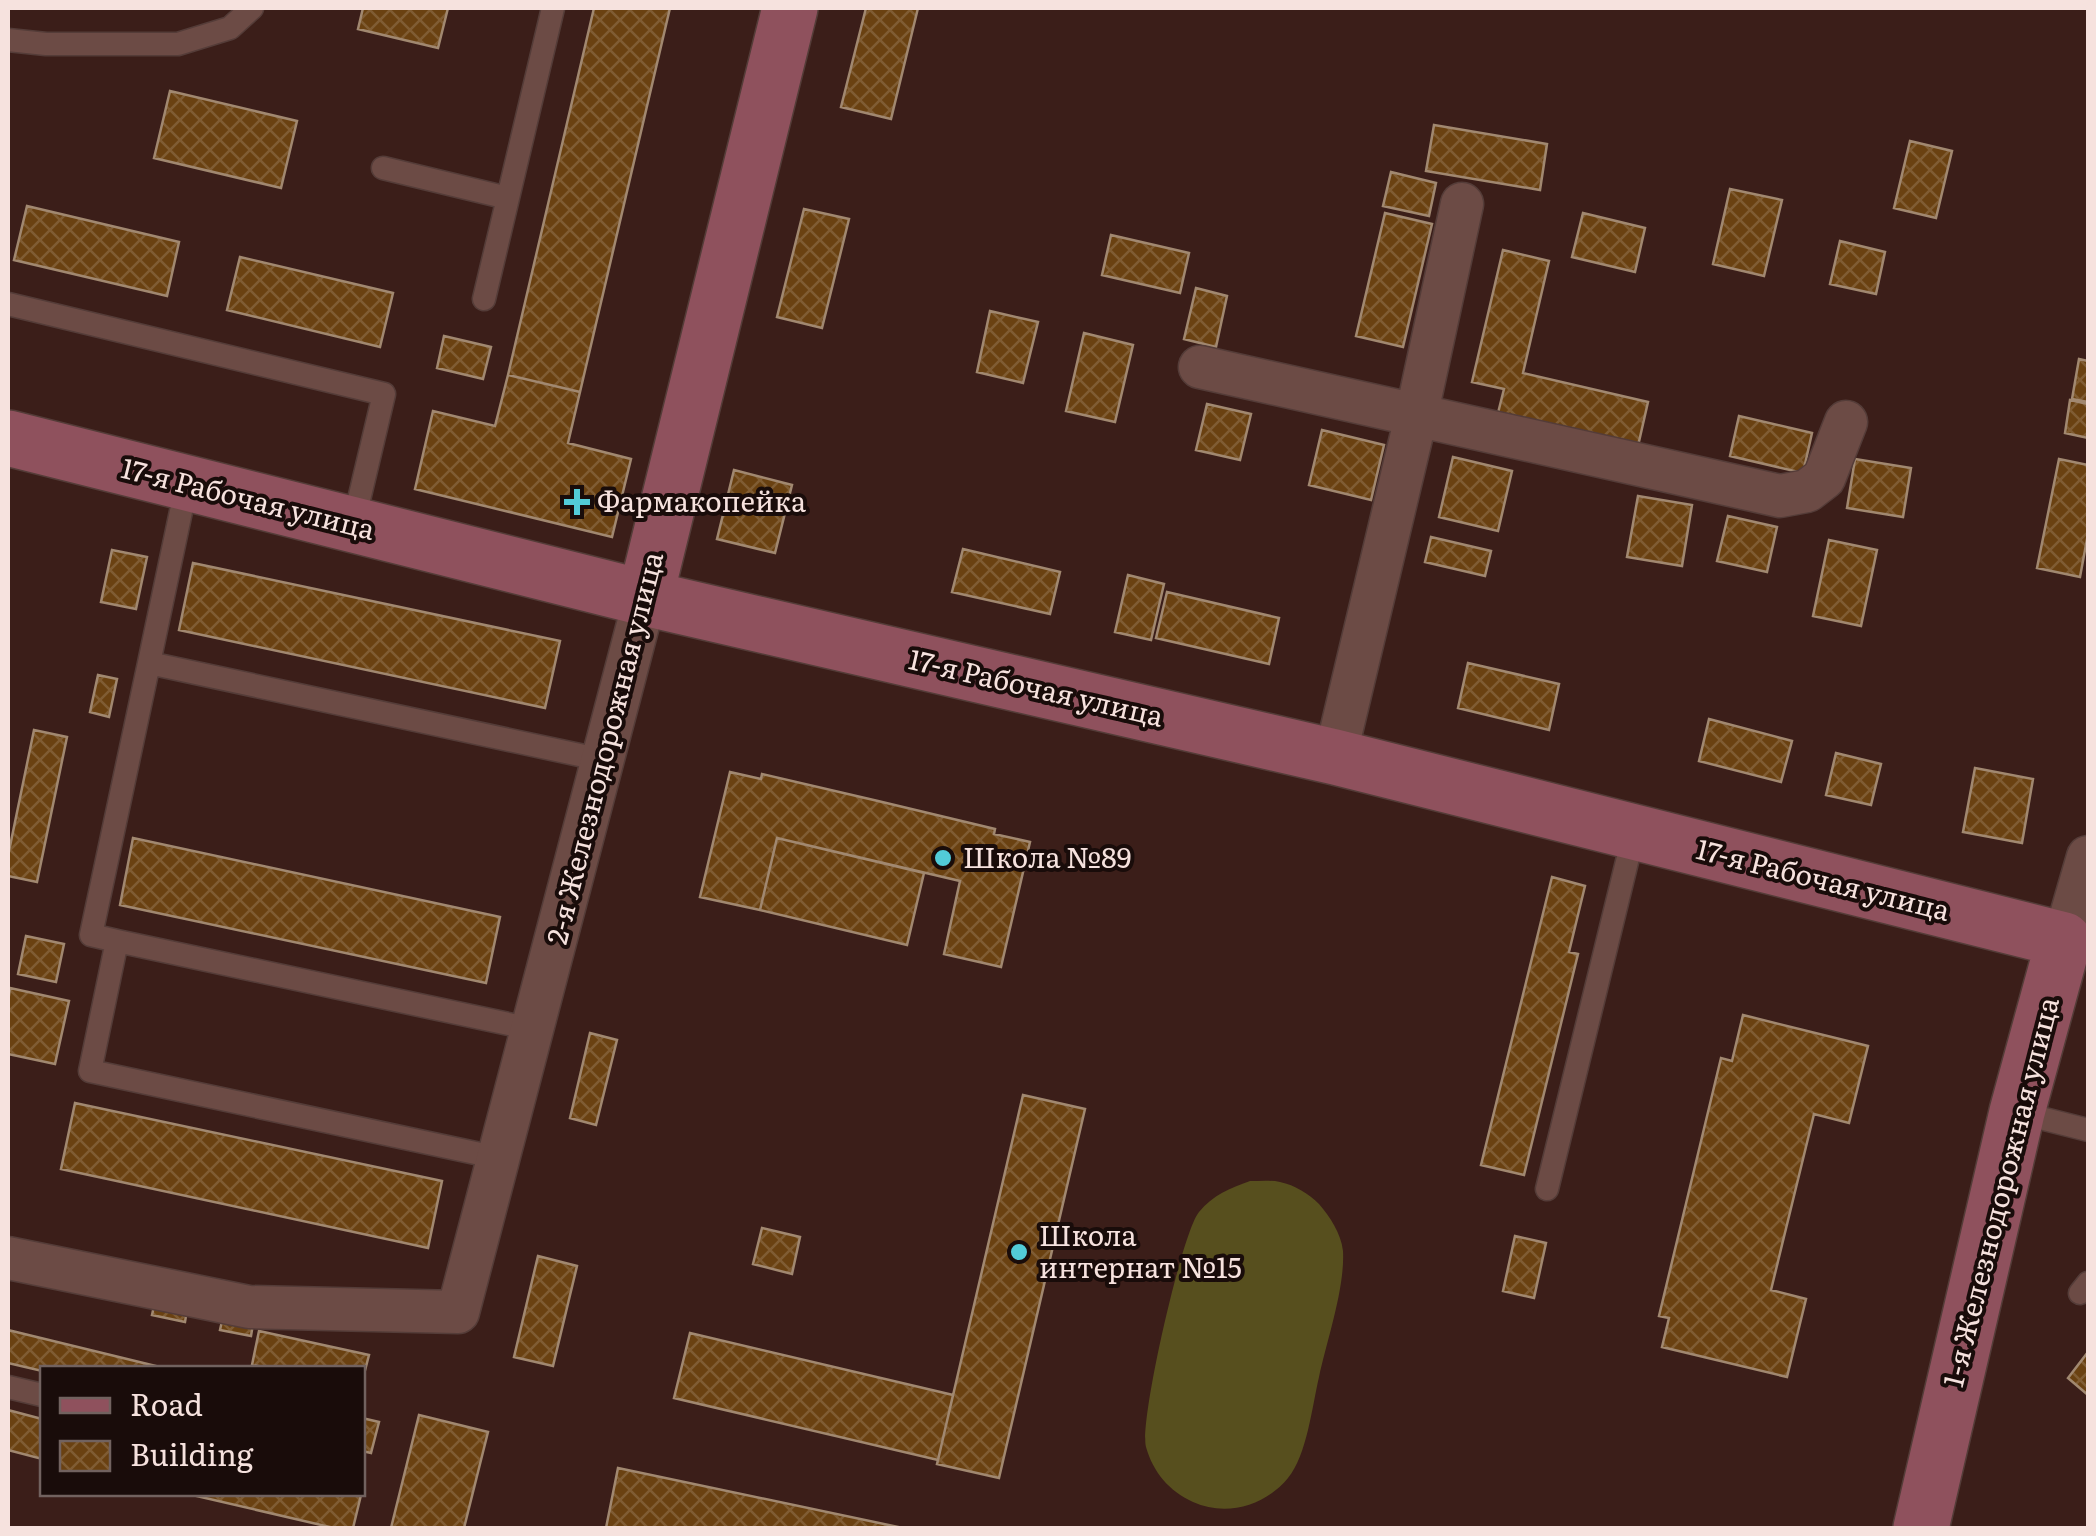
<svg xmlns="http://www.w3.org/2000/svg" width="2096" height="1536" font-family="Literata,serif">
  <style>
    .garden { fill: #574f1e }
    .building { fill: url(#building-cross-hatch); stroke: #a18870; stroke-width: 2.5 }
    .lines { fill: none; stroke-linecap: round; stroke-linejoin: round }
    .lane-casing { stroke: #543c38; stroke-width: 25 }
    .street-casing { stroke: #543c38; stroke-width: 45 }
    .secondary-casing { stroke: #543c38; stroke-width: 58 }
    .lane { stroke: #6c4b45; stroke-width: 22 }
    .street { stroke: #6c4b45; stroke-width: 42 }
    .secondary { stroke: #8f515d; stroke-width: 55 }
    .poi-dot { fill: #52cbd7; stroke: #190c0a; stroke-width: 4 }
    .labels { text-anchor: middle; stroke-width: 8; stroke-linejoin: round; paint-order: stroke }
    .street-label { font-size: 28px; fill: #f6e2de; stroke: #190c0a }
    .poi-label { font-size: 28px; fill: #f6e2de; stroke: #190c0a; text-anchor: start }
  </style>
  <defs>
    <pattern id="building-cross-hatch" width="8" height="8" patternUnits="userSpaceOnUse" patternTransform="scale(2.5)"><rect width="8" height="8" fill="#6a4111"/><path d="M0 0l8 8M0 8l8-8" fill="none" stroke="#805c33"/></pattern>
  </defs>
  <rect width="100%" height="100%" fill="#3b1e19"/>
  <path class="garden" d="M1250,1181C1260,1181 1271,1180 1280,1182C1295,1185 1309,1194 1319,1204C1330,1217 1341,1233 1343,1251C1345,1288 1327,1340 1319,1377C1312,1407 1307,1455 1288,1478C1265,1506 1226,1517 1193,1502C1169,1491 1153,1472 1146,1447C1139,1422 1182,1232 1199,1212C1213,1195 1230,1188 1250,1181Z"/>
  <path class="building" d="M363,8H448L438,48L358,29Z
    M594,8H670L580,392L508,375Z
    M866,8H918L891,119L841,107Z
    M170,91L297,121L281,188L154,158Z
    M1434,125L1547,144L1540,190L1426,171Z
    M1910,141L1952,151L1936,218L1894,208Z
    M1391,172L1436,183L1429,216L1383,206Z
    M1730,189L1782,200L1764,276L1713,264Z
    M27,206L179,242L167,296L14,260Z
    M804,209L849,219L822,328L777,317Z
    M1385,213L1432,224L1403,347L1356,336Z
    M1583,213L1645,228L1635,272L1572,257Z
    M1111,235L1189,253L1180,293L1102,275Z
    M1840,241L1885,252L1876,294L1830,284Z
    M1503,250L1549,261L1523,373L1648,402L1638,446L1498,413L1504,389L1472,382Z
    M240,257L393,293L380,347L227,310Z
    M1196,288L1227,296L1216,347L1184,339Z
    M990,311L1038,322L1023,383L977,372Z
    M1084,333L1133,345L1115,422L1066,411Z
    M444,336L491,347L483,379L437,368Z
    M2079,359L2088,361V402L2072,399Z
    M508,375L580,392L568,443L631,459L612,537L415,489L433,411L495,426Z
    M2070,400L2088,404V438L2065,433Z
    M1207,404L1251,414L1240,460L1196,450Z
    M1739,416L1812,433L1803,473L1730,456Z
    M1322,430L1384,445L1371,500L1309,485Z
    M1453,457L1512,471L1498,531L1439,517Z
    M1855,459L1911,468L1903,517L1847,508Z
    M2059,459L2088,465V534L2080,577L2037,568Z
    M734,470L792,485L775,553L717,539Z
    M1638,496L1692,505L1682,566L1627,557Z
    M1728,516L1777,527L1767,572L1717,561Z
    M1431,537L1491,551L1485,576L1425,562Z
    M1829,540L1877,550L1861,626L1813,616Z
    M963,549L1060,572L1050,614L952,592Z
    M112,550L147,557L136,609L101,602Z
    M193,563L560,641L545,708L179,630Z
    M1128,575L1164,584L1151,640L1115,632Z
    M1167,592L1279,618L1269,664L1156,638Z
    M1468,663L1559,684L1549,730L1458,708Z
    M98,675L117,679L109,717L90,712Z
    M1709,719L1792,741L1781,782L1699,761Z
    M34,730L67,737L37,882L8,876V856Z
    M1836,753L1881,764L1871,805L1826,795Z
    M1975,768L2033,779L2022,843L1963,832Z
    M730,772L761,779L762,774L878,801L995,829L994,834L1030,842L1001,967L944,954L960,881L777,838L760,910L700,897Z
    M133,838L500,917L486,983L120,905Z
    M777,838L924,873L907,945L760,910Z
    M1552,877L1585,886L1569,952L1578,954L1524,1175L1481,1165Z
    M26,936L64,944L56,982L18,974Z
    M10,988L69,1001L55,1064L8,1054V1002Z
    M1743,1015L1868,1046L1849,1123L1814,1114L1771,1290L1806,1299L1787,1377L1662,1347L1669,1318L1659,1316L1721,1058L1732,1061Z
    M590,1033L617,1040L596,1125L570,1118Z
    M1023,1095L1085,1109L999,1478L937,1464Z
    M75,1103L442,1181L428,1248L61,1169Z
    M762,1228L800,1237L792,1274L753,1264Z
    M1515,1236L1546,1243L1534,1298L1503,1291Z
    M538,1256L577,1266L553,1366L514,1357Z
    M156,1297L188,1304L185,1322L152,1315Z
    M224,1312L254,1318L251,1336L220,1330Z
    M8,1330L164,1368H42V1371L8,1363Z
    M259,1331L369,1355L362,1382V1368H270L252,1365Z
    M690,1333L953,1395L938,1460L674,1398Z
    M2088,1352V1395L2068,1378Z
    M8,1410L42,1419V1459L8,1450Z
    M419,1415L488,1432L464,1528H391Z
    M362,1418L379,1422L371,1453L362,1451Z
    M618,1468L903,1528H606Z
    M188,1494H356L361,1495L353,1528H334Z"/>
  <g class="lines">
    <g class="lane-casing">
      <path id="lane" d="M8,40L46,44H178L230,28L252,8
        M383,168L508,198
        M484,299L553,8
        M8,304L384,394L353,525
        M187,483L149,663L603,760
        M117,941L91,935L149,663
        M2017,1112L2088,1130
        M499,1158L90,1071L117,941L532,1029
        M1547,1189L1634,833
        M2080,1293L2088,1283
        M8,1387L42,1395"/>
    </g>
    <g class="street-casing">
      <path id="street" d="M1200,367L1780,496L1807,491L1824,478L1846,422
        M1335,757L1416,417L1462,204
        M2064,940L2088,857
        M8,1258L249,1307L458,1312L645,598"/>
    </g>
    <g class="secondary-casing">
      <path id="secondary" d="M8,438L645,598L1335,757L2064,940L2017,1112L1921,1528
        M645,598L790,8"/>
    </g>
    <use href="#lane" class="lane"/>
    <use href="#street" class="street"/>
    <use href="#secondary" class="secondary"/>
  </g>
  <g class="poi-dot">
    <path d="M572 487h10v10h10v10h-10v10h-10v-10h-10v-10h10z"/>
    <circle cx="943" cy="858" r="10"/>
    <circle cx="1019" cy="1252" r="10"/>
  </g>
  <g class="labels">
    <g class="street-label">
      <text transform="translate(248 499) rotate(14)" y="10">17-я Рабочая улица</text>
      <text transform="translate(1036 688) rotate(13)" y="10">17-я Рабочая улица</text>
      <text transform="translate(605 748) rotate(-76)" y="10">2-я Железнодорожная улица</text>
      <text transform="translate(1823 880) rotate(14)" y="10">17-я Рабочая улица</text>
      <text transform="translate(2001 1192) rotate(-76)" y="10">1-я Железнодорожная улица</text>
    </g>
    <g class="poi-label">
      <text x="597" y="512">Фармакопейка</text>
      <text x="963" y="868">Школа №89</text>
      <text x="1039" y="1246">Школа<tspan x="1039" dy="32">интернат №15</tspan></text>
    </g>
  </g>
  <rect width="2096" height="1536" fill="none" stroke="#f6e2de" stroke-width="20"/>
  <rect x="40" y="1366" width="325" height="130" fill="#190c0a" stroke="#71625f" stroke-width="2.5"/>
  <rect x="60" y="1398" width="50" height="15" fill="#8f515d" stroke="#71625f" stroke-width="2.5"/>
  <text x="130" y="1416" font-size="30" fill="#f6e2de">Road</text>
  <rect x="60" y="1441" width="50" height="30" fill="url(#building-cross-hatch)" stroke="#71625f" stroke-width="2.5"/>
  <text x="130" y="1466" font-size="30" fill="#f6e2de">Building</text>
</svg>
